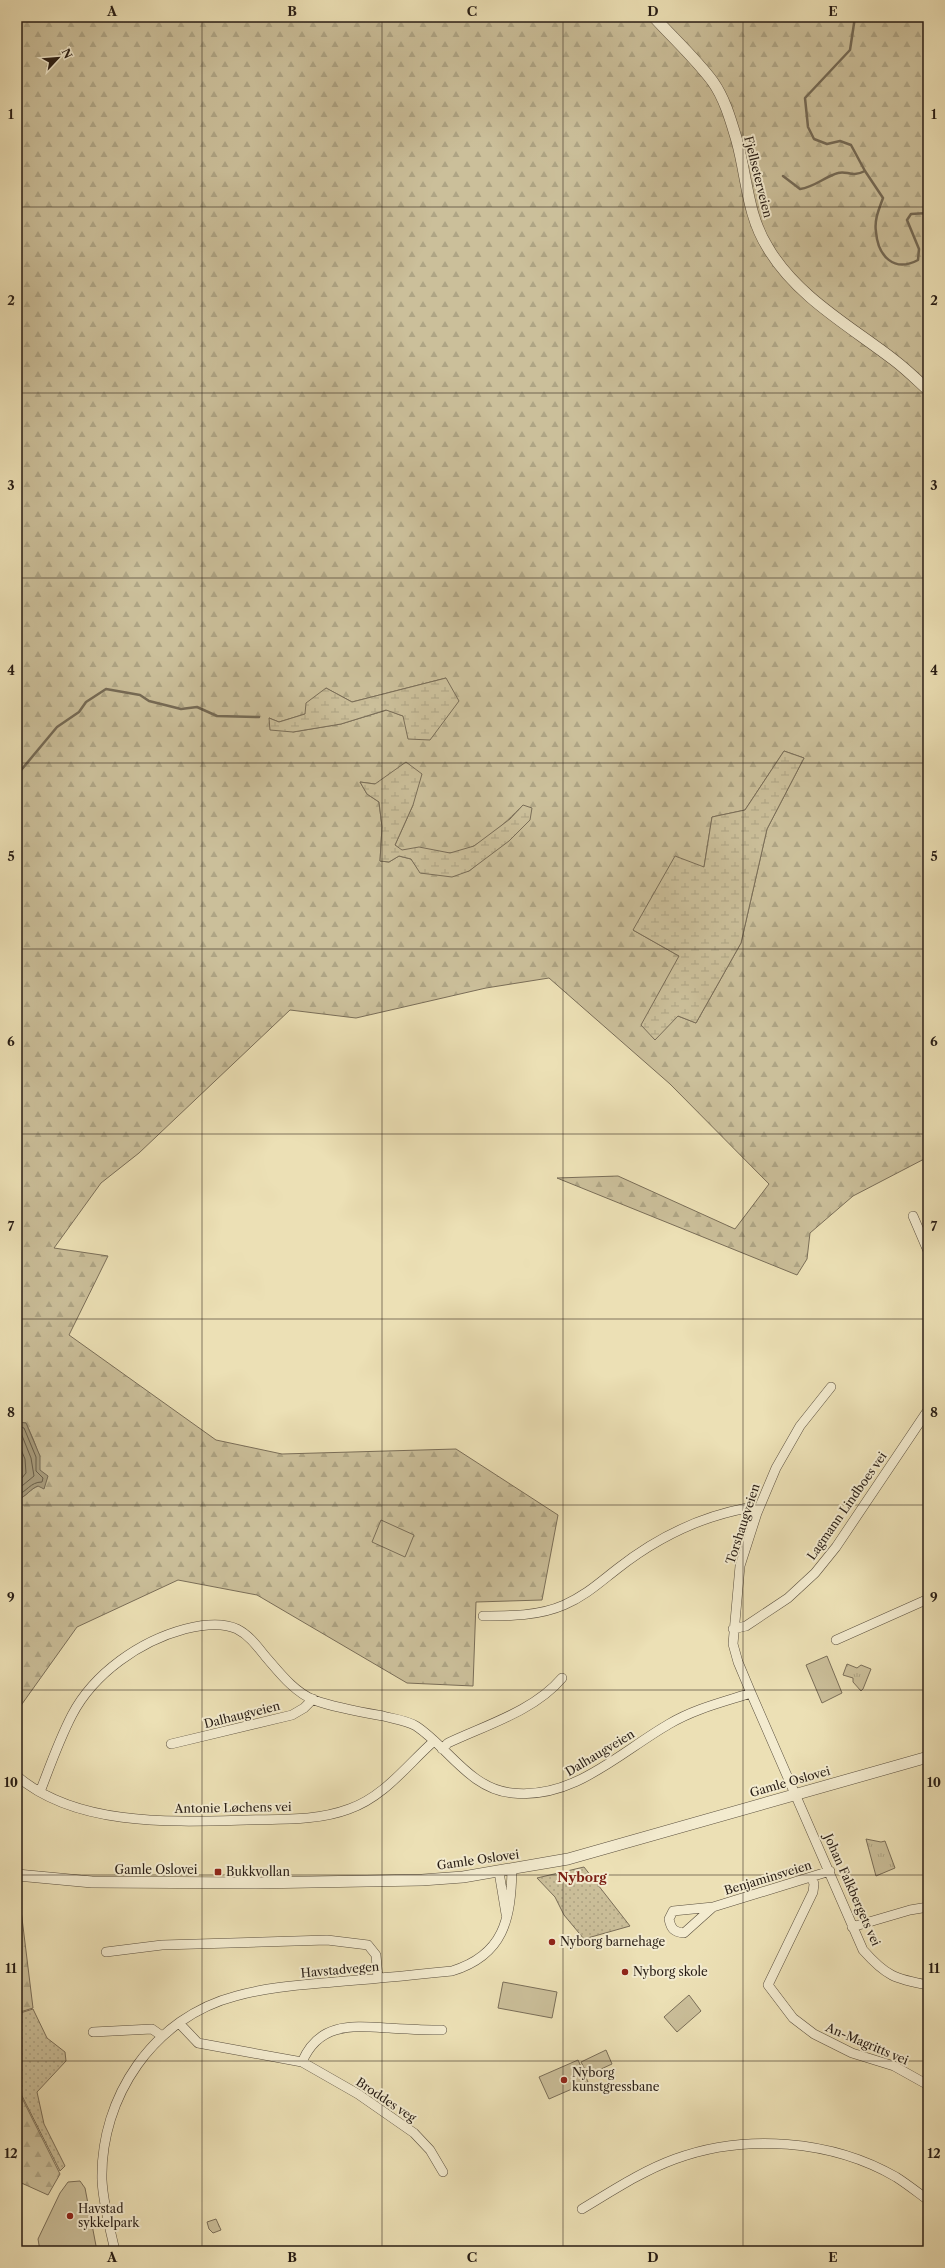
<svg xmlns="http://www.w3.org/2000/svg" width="945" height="2268" font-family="'Libre Caslon Text',serif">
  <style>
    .grass { fill: url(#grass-dots); stroke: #7a6e58 }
    .forest { fill: url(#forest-firs); stroke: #7a6e58; fill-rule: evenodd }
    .wetland { fill: url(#wetland-marsh); stroke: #7a6e58 }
    .park { fill: url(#park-tufts); stroke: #7a6e58 }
    .pitch { fill: #cbbf9a; stroke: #7a6e58 }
    .water { fill: #a99e7f; stroke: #756a55 }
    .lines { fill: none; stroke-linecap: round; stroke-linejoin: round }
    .shore { stroke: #685e4a; stroke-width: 1 }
    .stream { stroke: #756a55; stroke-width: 2.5 }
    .minor-casing { stroke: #594e3d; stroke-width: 10 }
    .tertiary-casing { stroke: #594e3d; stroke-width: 12 }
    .minor { stroke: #f3ebcf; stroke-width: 9 }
    .tertiary { stroke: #f3ebcf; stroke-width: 11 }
    .grid { fill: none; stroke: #281d15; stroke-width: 1; stroke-opacity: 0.55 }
    .poi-dot { fill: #8f2418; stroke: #f3ebcf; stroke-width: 1.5 }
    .labels { text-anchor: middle; stroke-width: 4; stroke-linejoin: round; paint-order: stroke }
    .street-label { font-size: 12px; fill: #281d15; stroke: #f3ebcf }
    .poi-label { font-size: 12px; fill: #281d15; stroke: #f3ebcf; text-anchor: start }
    .neighbourhood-label { font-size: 13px; font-weight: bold; fill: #7a1f14; stroke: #f3ebcf }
    .neatline { fill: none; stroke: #281d15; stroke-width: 1.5 }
    .grid-label { font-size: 13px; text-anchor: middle; font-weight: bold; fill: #281d15 }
  </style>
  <defs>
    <pattern id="grass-dots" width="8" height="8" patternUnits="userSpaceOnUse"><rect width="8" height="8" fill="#cbbf9a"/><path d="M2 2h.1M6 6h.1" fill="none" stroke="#aea484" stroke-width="1.8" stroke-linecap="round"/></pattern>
    <pattern id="forest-firs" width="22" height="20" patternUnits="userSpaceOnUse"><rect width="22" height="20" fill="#cbbf9a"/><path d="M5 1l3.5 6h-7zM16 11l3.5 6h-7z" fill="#aea484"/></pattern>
    <pattern id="wetland-marsh" width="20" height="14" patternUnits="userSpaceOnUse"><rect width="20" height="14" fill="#cbbf9a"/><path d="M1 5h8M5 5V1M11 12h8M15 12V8" fill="none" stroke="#aea484"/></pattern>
    <pattern id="park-tufts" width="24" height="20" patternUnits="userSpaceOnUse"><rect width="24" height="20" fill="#cbbf9a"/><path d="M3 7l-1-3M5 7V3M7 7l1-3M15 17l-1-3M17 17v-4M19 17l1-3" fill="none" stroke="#aea484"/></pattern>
  </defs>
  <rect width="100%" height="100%" fill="#ece0b5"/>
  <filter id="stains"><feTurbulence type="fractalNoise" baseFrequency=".005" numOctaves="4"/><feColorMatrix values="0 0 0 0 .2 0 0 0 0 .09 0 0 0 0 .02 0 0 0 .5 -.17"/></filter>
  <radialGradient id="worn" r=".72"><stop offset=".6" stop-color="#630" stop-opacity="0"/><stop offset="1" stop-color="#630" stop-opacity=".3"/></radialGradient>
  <path class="grass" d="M584,1867L630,1926L584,1939L564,1915L555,1897L537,1878Z
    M33,2009L47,2038L65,2052L66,2061L37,2092L44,2124L65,2166L60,2171L17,2086V2014Z"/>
  <path class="forest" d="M17,17H928V1157L853,1196L810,1233L807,1259L797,1275L557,1178L618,1176L735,1229L769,1184L670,1084L549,978L486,988L356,1018L290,1010L139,1153L101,1183L54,1248L108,1256L69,1335L216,1440L282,1454L456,1449L558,1515L542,1600L476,1602L473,1686L407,1683L257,1595L178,1580L77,1627L17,1711V1500C27,1496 30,1489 38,1486C42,1456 38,1450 26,1423L17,1422ZM446,678L403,716L387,710L341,724L293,732L269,718L279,722L305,714L326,688L352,702ZM784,751L804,758L767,829L741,943L696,1023L678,1016L679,956L633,930L704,867L712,817L745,810ZM360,782L375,784L413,805L395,845L402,851C424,847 429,852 448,853C475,854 505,823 523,805L485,858L469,871L421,873L411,859L399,856L389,862L380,861L382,827L379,802L367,794Z
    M17,1901L20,1902L33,2008L17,2013Z
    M17,2088L60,2174L48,2195L17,2181Z"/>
  <path class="wetland" d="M446,678L459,701L430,740L408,739L403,716L386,710L341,724L293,732L270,730L269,718L279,722L305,714L306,703L326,688L352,702Z
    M784,751L804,758L767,829L741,943L696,1023L678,1016L655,1040L641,1025L679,956L633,930L675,856L704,867L712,817L745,810Z
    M406,762L422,774L413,805L395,845L402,850L419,847L450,853L474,846L510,819L523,805L532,808L530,820L509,841L469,871L452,877L420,873L411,859L399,856L389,862L380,861L382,827L379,802L367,794L360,782L375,784Z"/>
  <path class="park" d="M847,1664L857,1668L861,1665L871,1669L863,1689L861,1691L853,1682V1678L843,1675Z
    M866,1839L881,1842L885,1841L895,1868L876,1876Z
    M216,2219L221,2230L213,2233L209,2229L207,2222Z"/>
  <path class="pitch" d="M381,1520L414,1535L405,1557L372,1542Z
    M827,1656L842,1693L822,1703L806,1665Z
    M503,1982L557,1992L552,2018L498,2008Z
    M689,1995L701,2011L677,2032L664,2017Z
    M606,2050L612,2064L588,2075L581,2062Z
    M578,2060L588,2082L549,2099L539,2077Z
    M80,2181L85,2188L97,2251H40L38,2239L60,2193L68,2182Z"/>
  <path class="water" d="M17,1422L26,1423L40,1456V1470L48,1476L44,1489L38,1486C30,1489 27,1496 17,1500Z"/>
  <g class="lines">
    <path class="shore" d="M17,1426L24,1428L36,1457V1471L43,1478L42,1482C30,1482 27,1492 17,1495
      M17,1431L21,1433L31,1458L34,1476L17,1490
      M17,1440L25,1459L26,1473L17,1484"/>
    <path class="stream" d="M855,17L850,50L805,98L808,127L814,139L827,144L840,141L851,145L865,171L883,198C879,209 874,220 876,232C878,256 894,273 918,260L919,249L907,220L911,214L928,213
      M783,176L800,189C815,187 824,177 838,173C847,170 851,178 865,171
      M17,775L57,727L79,712L86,702L106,689L140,695L149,701L181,709L197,707L217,716L259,717"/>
    <g class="minor-casing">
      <path id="minor" d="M913,1216L928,1251
        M831,1387L800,1426L776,1468L757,1513L740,1566L733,1644L738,1662L751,1693L863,1950C886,1976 895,1979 928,1985
        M483,1616C510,1616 539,1616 564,1605C585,1596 599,1583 617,1569C655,1539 699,1517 747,1508L757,1513
        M733,1629L746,1626L788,1598L815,1573L836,1547L928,1410
        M836,1640L928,1599
        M171,1744L292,1715L304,1708L313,1699
        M442,1749L448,1743C486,1725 534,1711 562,1678
        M17,1776C76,1827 174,1822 247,1820C281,1819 317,1821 349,1809C384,1797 407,1765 433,1742
        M40,1792C50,1766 59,1740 72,1715C94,1673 140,1641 185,1629C201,1625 222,1622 237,1629C249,1635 257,1646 265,1656C279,1672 294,1692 314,1700C336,1708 360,1712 383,1716C394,1719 406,1720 416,1726C448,1747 470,1789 512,1793C573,1800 619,1753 669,1724C694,1709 723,1702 751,1693
        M499,1872L506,1914
        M812,1878L814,1884L813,1892L768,1985L793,2018L814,2034L852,2053L894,2066L928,2085
        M713,1907L684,1933C674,1932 671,1929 669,1919L673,1911L713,1907L830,1871
        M852,1927L910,1910L928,1907
        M106,1952L162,1945L327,1940L368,1945L376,1955L378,1978
        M179,2023L198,2043L302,2062L358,2094L414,2133L430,2150L443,2172
        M93,2032L152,2029L162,2036
        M302,2062C319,2022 352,2026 389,2028C407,2029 424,2030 442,2030
        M582,2209C612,2191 642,2171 675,2159C745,2133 832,2140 896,2177C907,2184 917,2192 928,2200
        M115,2251C110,2228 103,2203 102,2180C100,2097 154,2017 236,1996C268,1987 301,1985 334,1982C373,1979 413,1975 452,1971C504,1955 511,1919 512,1869"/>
    </g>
    <g class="tertiary-casing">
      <path id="tertiary" d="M654,17C673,38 696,59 713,82C725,99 731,121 737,141C747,177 747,215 768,248C797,297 850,326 894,360C906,369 917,380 928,390
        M17,1875L92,1882L256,1883L422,1880L463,1877L568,1859L928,1757"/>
    </g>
    <use href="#minor" class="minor"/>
    <use href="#tertiary" class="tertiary"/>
  </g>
  <path class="grid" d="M202,17V2251M382,17V2251M563,17V2251M743,17V2251M17,207H928M17,393H928M17,578H928M17,763H928M17,949H928M17,1134H928M17,1319H928M17,1505H928M17,1690H928M17,1875H928M17,2061H928"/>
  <g class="poi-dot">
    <rect x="214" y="1868" width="8" height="8" rx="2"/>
    <circle cx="552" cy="1942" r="4"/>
    <circle cx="625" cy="1972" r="4"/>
    <circle cx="564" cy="2080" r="4"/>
    <circle cx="70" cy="2216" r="4"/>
  </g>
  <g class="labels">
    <g class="street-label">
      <text transform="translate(758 177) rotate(76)" y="4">Fjellseterveien</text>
      <text transform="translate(847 1506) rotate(-55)" y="4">Lagmann Lindboes vei</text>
      <text transform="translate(743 1524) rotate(-72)" y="4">Torshaugveien</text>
      <text transform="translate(242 1715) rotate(-14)" y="4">Dalhaugveien</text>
      <text transform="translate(600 1753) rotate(-31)" y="4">Dalhaugveien</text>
      <text transform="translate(790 1782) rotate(-16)" y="4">Gamle Oslovei</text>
      <text transform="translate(233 1808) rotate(-1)" y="4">Antonie Løchens vei</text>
      <text transform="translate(478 1860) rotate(-8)" y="4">Gamle Oslovei</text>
      <text x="156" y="1874">Gamle Oslovei</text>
      <text transform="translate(768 1878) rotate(-17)" y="4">Benjaminsveien</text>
      <text transform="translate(852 1890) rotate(66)" y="4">Johan Falkbergets vei</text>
      <text transform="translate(340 1970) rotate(-5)" y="4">Havstadvegen</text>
      <text transform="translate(867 2044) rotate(23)" y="4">An-Magritts vei</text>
      <text transform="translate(386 2100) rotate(34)" y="4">Broddes veg</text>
    </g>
    <g class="poi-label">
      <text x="226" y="1876">Bukkvollan</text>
      <text x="560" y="1946">Nyborg barnehage</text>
      <text x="633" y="1976">Nyborg skole</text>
      <text x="572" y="2077">Nyborg<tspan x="572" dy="14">kunstgressbane</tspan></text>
      <text x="78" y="2213">Havstad<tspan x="78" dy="14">sykkelpark</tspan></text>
    </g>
    <g class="neighbourhood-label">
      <text x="582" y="1882">Nyborg</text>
    </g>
  </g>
  <rect width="945" height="2268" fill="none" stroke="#ece0b5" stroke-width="44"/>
  <g transform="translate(58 58) rotate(64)" stroke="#f3ebcf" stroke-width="3" paint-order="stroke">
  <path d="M0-3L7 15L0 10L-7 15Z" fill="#281d15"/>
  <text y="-6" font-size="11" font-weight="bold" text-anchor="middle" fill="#281d15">N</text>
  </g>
  <rect x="22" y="22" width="901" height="2224" class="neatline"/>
  <g class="grid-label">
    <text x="112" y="16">A</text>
    <text x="292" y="16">B</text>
    <text x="472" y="16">C</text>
    <text x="653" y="16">D</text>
    <text x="833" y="16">E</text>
    <text x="11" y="119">1</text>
    <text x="934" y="119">1</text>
    <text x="11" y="305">2</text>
    <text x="934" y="305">2</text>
    <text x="11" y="490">3</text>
    <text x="934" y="490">3</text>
    <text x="11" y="675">4</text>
    <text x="934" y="675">4</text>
    <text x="11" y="861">5</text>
    <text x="934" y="861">5</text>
    <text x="11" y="1046">6</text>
    <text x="934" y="1046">6</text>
    <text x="11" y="1231">7</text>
    <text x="934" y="1231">7</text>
    <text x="11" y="1417">8</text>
    <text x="934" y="1417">8</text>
    <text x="11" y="1602">9</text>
    <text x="934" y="1602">9</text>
    <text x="11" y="1787">10</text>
    <text x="934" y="1787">10</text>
    <text x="11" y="1973">11</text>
    <text x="934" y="1973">11</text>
    <text x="11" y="2158">12</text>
    <text x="934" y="2158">12</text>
    <text x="112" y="2262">A</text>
    <text x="292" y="2262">B</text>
    <text x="472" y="2262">C</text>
    <text x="653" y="2262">D</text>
    <text x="833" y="2262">E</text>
  </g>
  <rect width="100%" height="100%" filter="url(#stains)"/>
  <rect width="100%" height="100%" fill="url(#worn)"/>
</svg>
